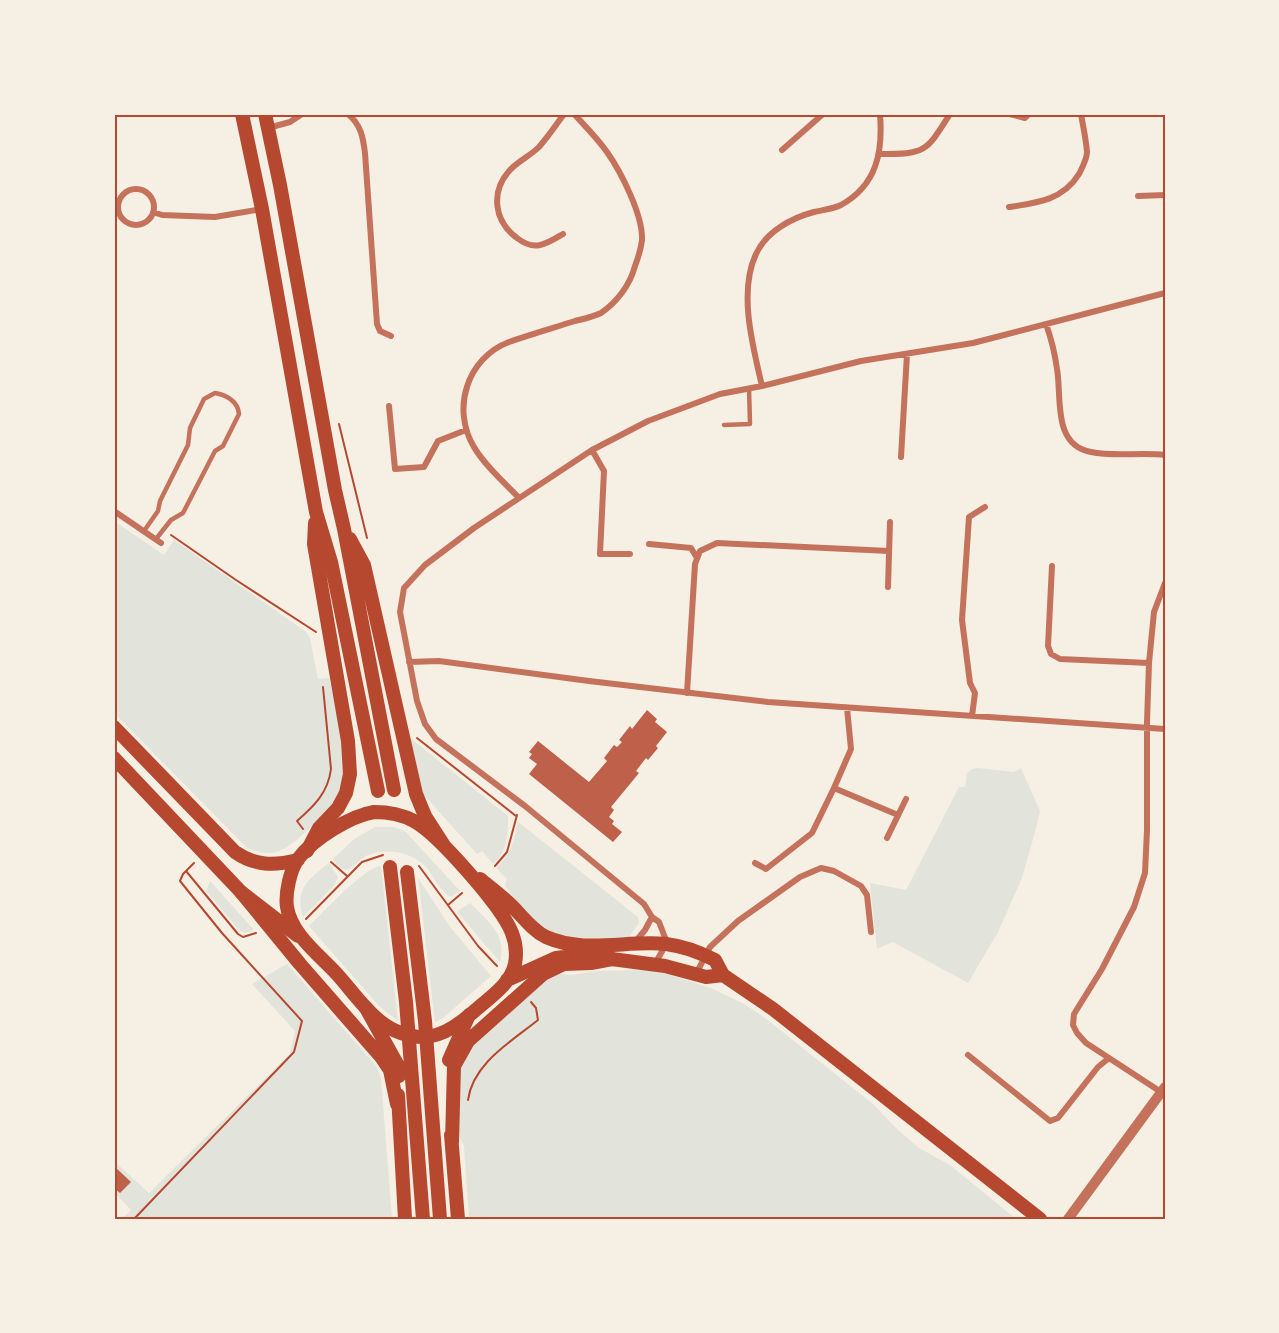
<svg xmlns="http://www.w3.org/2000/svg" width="1279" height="1333" font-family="Jost,sans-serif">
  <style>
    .green { fill: #e2e4dc }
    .building { fill: #bf614a }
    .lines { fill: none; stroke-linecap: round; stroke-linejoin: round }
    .path { stroke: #b5482f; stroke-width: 2 }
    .service { stroke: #c5725c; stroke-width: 4.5 }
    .minor { stroke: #c5725c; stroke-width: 6 }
    .tertiary { stroke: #c5725c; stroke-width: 10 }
    .primary { stroke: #b5482f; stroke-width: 14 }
    .trunk { stroke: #b5482f; stroke-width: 14 }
    .neatline { fill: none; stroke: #b5482f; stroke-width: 2 }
  </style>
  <rect width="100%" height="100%" fill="#f6efe4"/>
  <path class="green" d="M114,521L164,555L174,540L305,631L310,638L318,679L329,678C336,711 352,759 341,792C335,810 314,824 301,836C282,853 271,858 247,848L114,713Z
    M409,737L508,816C508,834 508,851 493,864L482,851L477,854L422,793Z
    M978,768L1014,772L1021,768L1040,811L1035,832L1022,878L998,932L968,983L893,942L877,949L870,883L906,890L959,787H965L967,773L972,769Z
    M517,821L638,917L639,923L629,937L604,940L561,937L536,925L505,886L507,879L496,868C511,854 515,841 517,821Z
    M375,827H394L406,832L460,891L451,897C439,891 435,878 427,868C413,852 385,847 366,856C359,860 354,866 347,870L339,868L333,859L354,839Z
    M329,863L338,877L334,886L303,917C294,889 309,879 329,863Z
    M381,866L398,1021L379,1006L309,926C324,912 363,868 381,866Z
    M418,878L451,928L491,976L443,1018L435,1022Z
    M210,881L254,930L245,933L240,931L206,891Z
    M470,903C488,921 507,934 500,962L459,914V910Z
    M287,964L377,1067L381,1078L392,1219H122L131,1210L114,1192V1161L149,1193L290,1054L295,1031L252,984Z
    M646,970L667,974L711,988L744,1004L765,1018L873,1104L898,1130L919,1148L950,1165L1016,1219H469L464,1146L457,1131L458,1069L472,1043L551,973L573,975L594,971Z"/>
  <path class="building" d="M647,710L657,719L655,722L667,732L656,746L658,748L648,760L646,758L636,771L639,773L611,807L614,810L609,817L614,821L612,824L622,832L613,842L529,774L537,764L529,758L532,754L529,752L538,741L589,782L607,761L604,758L614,745L617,747L622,742L619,740L630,726L632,729Z
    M114,1166L131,1182L120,1193L114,1188Z"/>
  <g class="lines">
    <path class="path" d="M339,424L367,538
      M171,535L236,580L316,632
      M417,738L516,816
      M303,829L297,821C314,806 328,793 331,769L323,687
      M331,862L347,876
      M419,866L478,946L497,966
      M495,866L507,852L517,815
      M186,871L238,934L243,937L256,933
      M448,905L462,893
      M306,919L362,862L383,855
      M468,1100C473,1063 512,1041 538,1020L536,1008L531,1002
      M134,1219L294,1052L302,1021L222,933L180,881L183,874L194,863"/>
    <path class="service" d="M724,425L750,424L749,388
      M144,531L158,511L160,501L188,445L190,428L204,399L215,393C226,395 238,401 239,414L223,446L215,451L183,513L171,520L156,539"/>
    <path class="minor" d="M348,114C361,125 363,137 365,153L377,324L380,331L391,336
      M1010,114L1025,118L1029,114
      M268,128L290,122L302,114
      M782,150L823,114
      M880,154C926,154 926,152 950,114
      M118 207a18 18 0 1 1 36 0a18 18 0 1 1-36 0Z
      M1138,196L1165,195
      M1009,207C1037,203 1063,200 1079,174C1082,168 1087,159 1087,152C1086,139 1083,126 1081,114
      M153,212L162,215L215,217L262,209
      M563,234C546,244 535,252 517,238C494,221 490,192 510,170C518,161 530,156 539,147C548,137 556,125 564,114
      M1046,324C1051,338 1055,354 1057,369C1062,397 1052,445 1091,452C1114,457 1141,452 1165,455
      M762,386C753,347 738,292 756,254C766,232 791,218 814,212C822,210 833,209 841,205C877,185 883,152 880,114
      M389,406L395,469L424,467L438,441L466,430
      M592,450L604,471L600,554H630
      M901,457L907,354
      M519,498C504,482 485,466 474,447C451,409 467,358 509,342C531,334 553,328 575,321C583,319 593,317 601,313C617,302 630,285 635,266C638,258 641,249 642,240C643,215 621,172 607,152C597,138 585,126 574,114
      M114,511L161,543
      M649,544L691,548L697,558
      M1052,566L1048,646L1051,654L1060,659L1149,663
      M888,587L890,522
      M409,662L439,661L589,681L768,702L1165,729
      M687,693L695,564L700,551L717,543L889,551
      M972,716L975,693L970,683L962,620L969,517L985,507
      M834,788L898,815
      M887,838L906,799
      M755,863L766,869L812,833L834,788L851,749L847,708
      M636,941L645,930L652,917
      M655,964L666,944V940L659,922L652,917L644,904L525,806L436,739L425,724L417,701L400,612L404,588L425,565L474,528L592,450L648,421L720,394L762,386L861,361L973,343L1165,293
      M696,974L710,947L738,921L800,877L821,868L834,871L861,886L867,895L871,932
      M968,1055L1050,1121L1058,1118L1098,1067L1109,1058L1086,1043L1077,1033L1073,1025L1074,1014L1102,969L1134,907L1145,873L1147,830V722L1149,663L1154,612L1165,583
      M1109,1058L1161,1092"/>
    <path class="tertiary" d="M1068,1219L1165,1087"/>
    <path class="primary" d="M114,727L235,852C255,866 274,866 298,860
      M114,758L241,892L298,936
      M374,812C389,812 401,814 414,821C438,834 502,907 512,933C516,943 517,953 515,964C511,983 492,996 478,1008C463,1021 444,1037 423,1037C408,1037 392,1031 381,1022C363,1008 350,988 335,972C317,953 291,933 287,907C285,894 290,870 298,859C313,839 350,816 374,812Z
      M480,879C491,888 502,896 512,906C523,917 532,930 546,937C584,954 627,940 666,944C683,946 699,952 715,960L723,975
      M723,975L773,1009L1040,1219
      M507,980L556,958L581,955L665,966L706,977L723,975"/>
    <path class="trunk" d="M242,114L262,209L316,512L331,562L378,791
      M265,114L280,185L335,490L344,529L394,790
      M350,539L364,565L416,794L425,816L443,844
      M307,851L319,828L338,808L346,793L350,774L348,741L314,544L315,523
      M390,867L406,1002L423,1219
      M407,872L425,1021L440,1219
      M241,892L300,964L382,1058L390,1070L397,1104
      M366,1008L397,1064L399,1076
      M449,1060L469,1015
      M398,1095L405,1219
      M451,1135L458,1219
      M452,1142L454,1066L468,1041L543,974L564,964L591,963L612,959"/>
  </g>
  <rect width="1279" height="1333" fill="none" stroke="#f6efe4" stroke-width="231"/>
  <rect x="116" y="116" width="1048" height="1102" class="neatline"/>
</svg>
